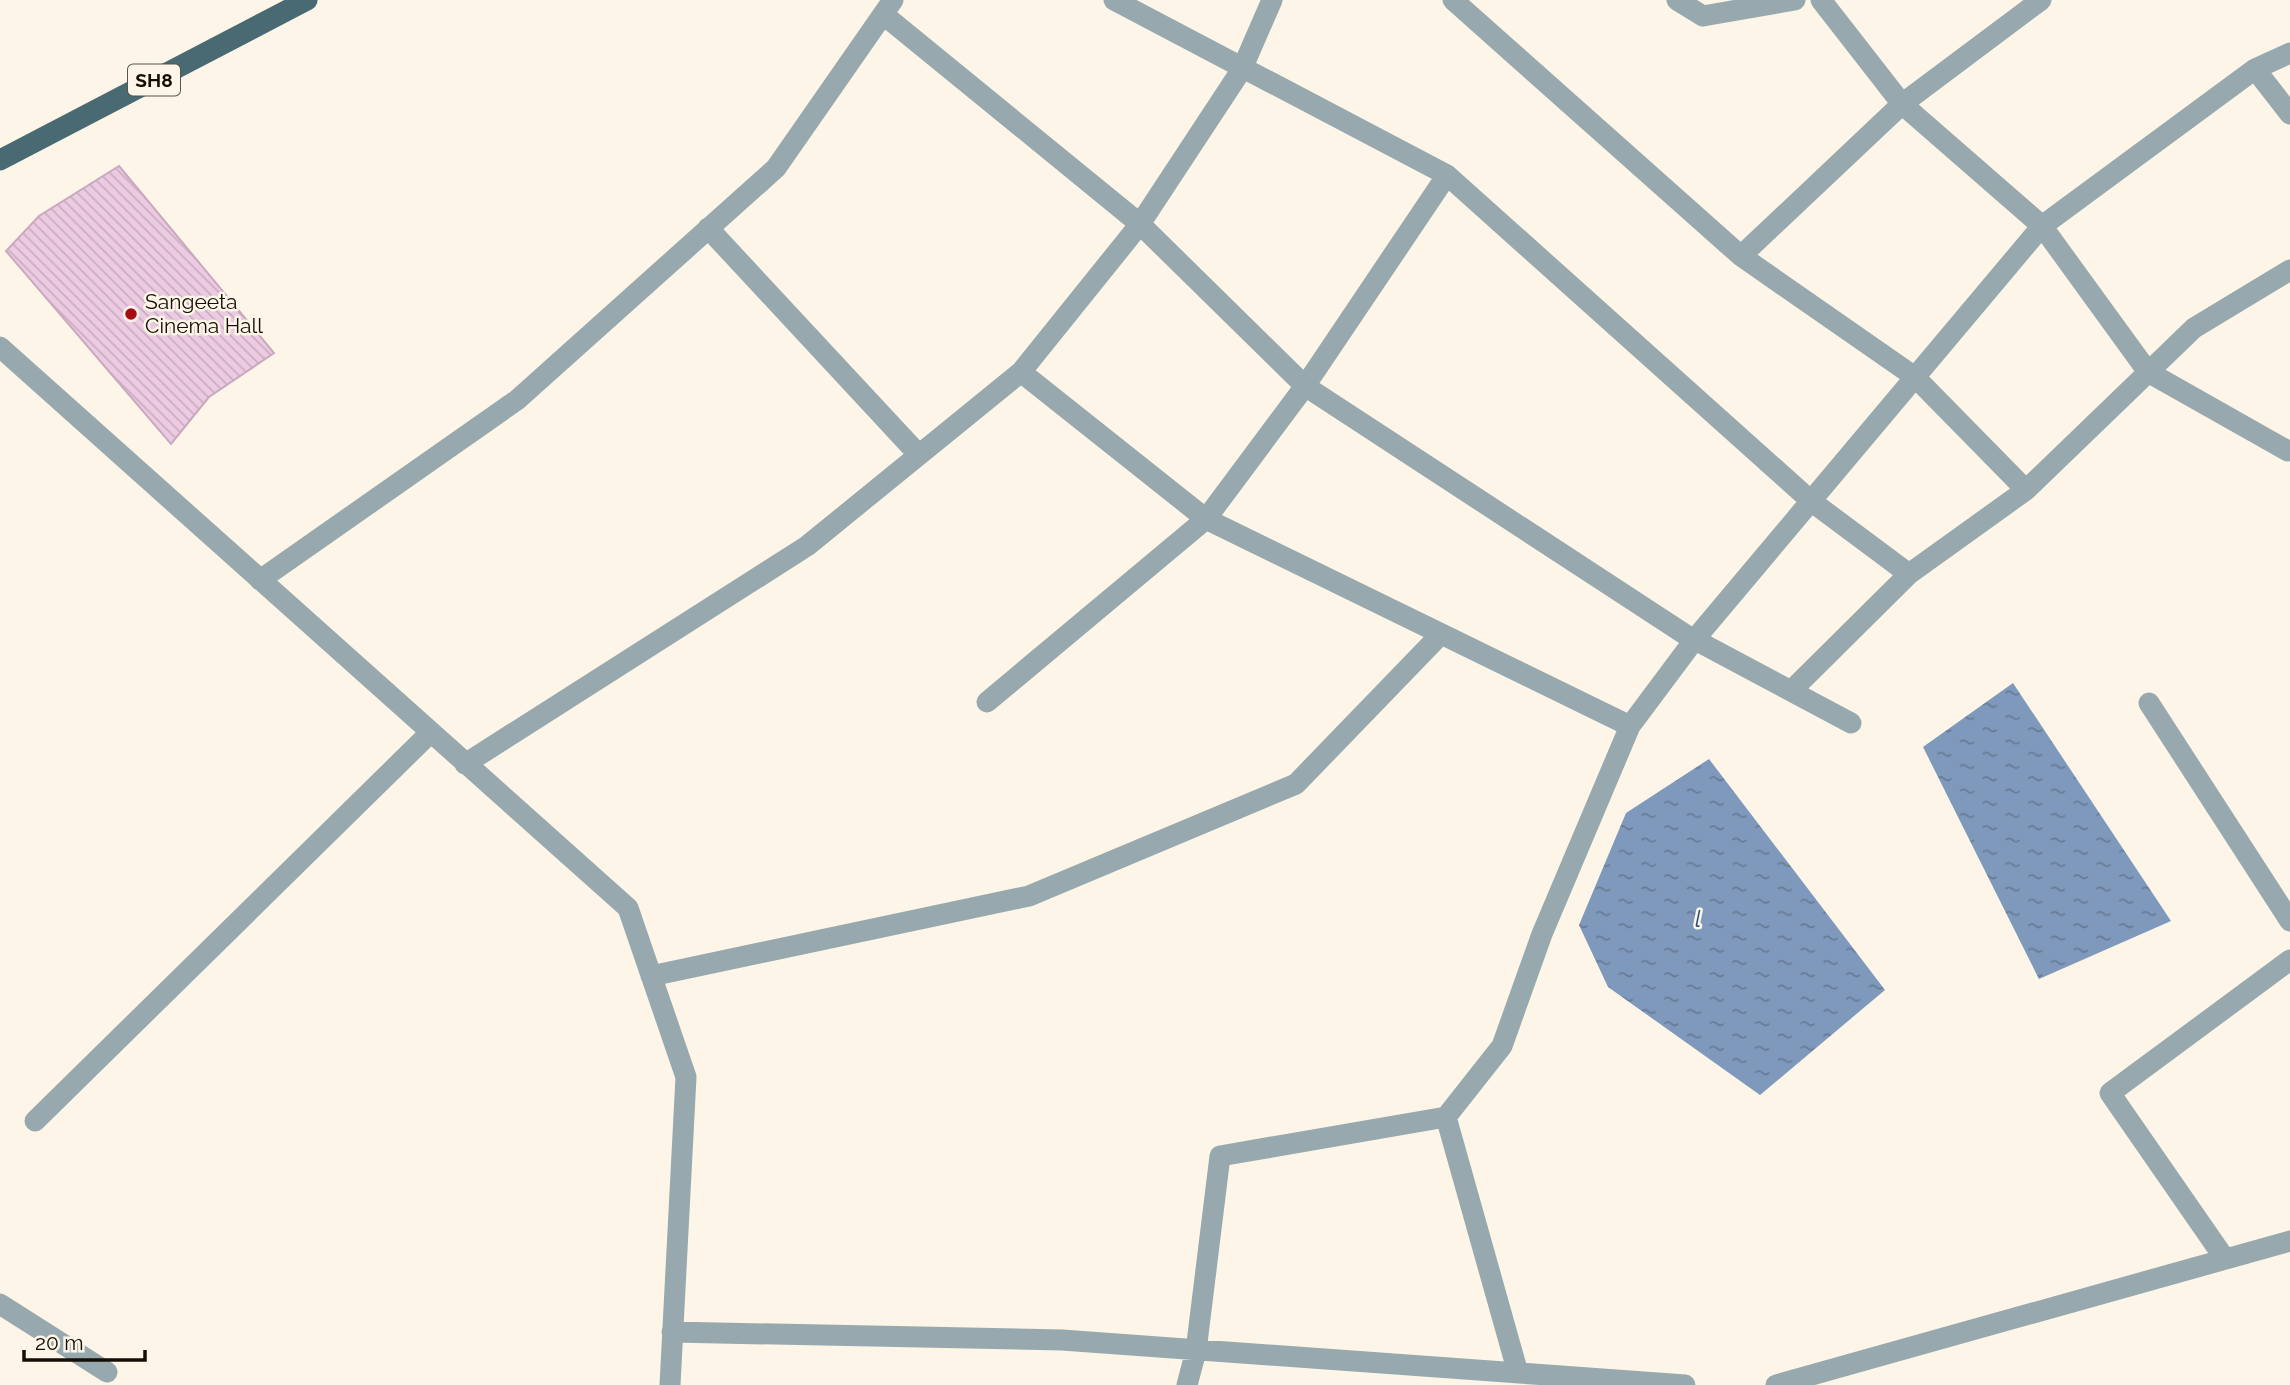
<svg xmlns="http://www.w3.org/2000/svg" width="2290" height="1385" font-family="Raleway,sans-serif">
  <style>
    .water { fill: url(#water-ripples) }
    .building { fill: url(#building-back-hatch); stroke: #c9a9c0; stroke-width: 2 }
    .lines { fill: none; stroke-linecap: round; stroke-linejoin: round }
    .minor { stroke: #97a9ae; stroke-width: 21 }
    .primary { stroke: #496973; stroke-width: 21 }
    .poi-dot { fill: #a50d15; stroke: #fdf5e8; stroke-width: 2.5 }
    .labels { text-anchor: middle; stroke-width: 5; stroke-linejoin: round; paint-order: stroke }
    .shield { fill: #fdf5e8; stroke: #5b5348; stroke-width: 2 }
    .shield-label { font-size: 19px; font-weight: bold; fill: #150e04 }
    .poi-label { font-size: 21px; fill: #150e04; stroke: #fdf5e8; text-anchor: start }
    .water-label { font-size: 23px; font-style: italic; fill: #274a7a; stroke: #fdf5e8 }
  </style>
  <defs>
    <pattern id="water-ripples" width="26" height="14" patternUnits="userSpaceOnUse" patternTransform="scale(1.75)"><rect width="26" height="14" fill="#7f99bc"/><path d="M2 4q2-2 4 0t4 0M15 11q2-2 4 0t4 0" fill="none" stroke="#677b97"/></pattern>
    <pattern id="building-back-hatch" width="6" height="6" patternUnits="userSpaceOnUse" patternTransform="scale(1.75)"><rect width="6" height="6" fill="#eccbe2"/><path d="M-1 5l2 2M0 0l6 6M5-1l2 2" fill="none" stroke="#caadc0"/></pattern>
  </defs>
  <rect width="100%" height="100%" fill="#fdf5e8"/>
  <path class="water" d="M2013,683L2171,921L2039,979L1923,747Z
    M1709,759L1885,990L1760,1095L1608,987L1579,925L1626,813Z"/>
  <path class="building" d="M119,166L274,353L209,397L171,444L6,251L39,216Z"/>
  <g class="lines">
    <path class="minor" d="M1114,0L1447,175L1811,501L1909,574
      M1453,0L1741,256L1915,377L2026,490
      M1677,0L1703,16L1795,0
      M1821,0L1902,104L2042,226L2148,372L2288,451
      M884,15L1140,224L1305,386L1686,635L1851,723
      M2255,69L2290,114
      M708,228L919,455
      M1741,256L1902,104L2041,0
      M0,347L628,908L686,1077L670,1385
      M1021,372L1206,519L1630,726
      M260,580L517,400L776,168L893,0
      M1791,691L1909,574L2026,490L2194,328L2290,270
      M987,702L1206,519L1305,386L1447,175
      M2149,703L2290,921
      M465,764L807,546L1021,372L1140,224L1242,69L1272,0
      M651,976L1029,896L1296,784L1441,634
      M1446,1117L1502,1046L1542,934L1630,726L1695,639L2042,226L2255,69L2290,53
      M35,1121L431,732
      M2225,1259L2110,1093L2290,960
      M0,1304L107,1372
      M672,1332L1062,1340L1685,1385
      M1187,1385L1196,1351L1220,1156L1446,1117L1518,1373
      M1776,1385L2290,1241"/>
    <path class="primary" d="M0,160L307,0"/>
  </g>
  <circle class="poi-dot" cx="131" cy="314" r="7"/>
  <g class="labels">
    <rect class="shield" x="128" y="64.5" width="52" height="31" rx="5"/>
    <g class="shield-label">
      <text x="154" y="87">SH8</text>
    </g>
    <g class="poi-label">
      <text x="145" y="309">Sangeeta<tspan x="145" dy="24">Cinema Hall</tspan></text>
    </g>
    <g class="water-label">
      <text x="1698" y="927">l</text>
    </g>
  </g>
  <path d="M24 1350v10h121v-10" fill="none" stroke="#150e04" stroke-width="3.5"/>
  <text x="35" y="1350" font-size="21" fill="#150e04" stroke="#fdf5e8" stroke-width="5" paint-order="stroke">20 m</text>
</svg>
